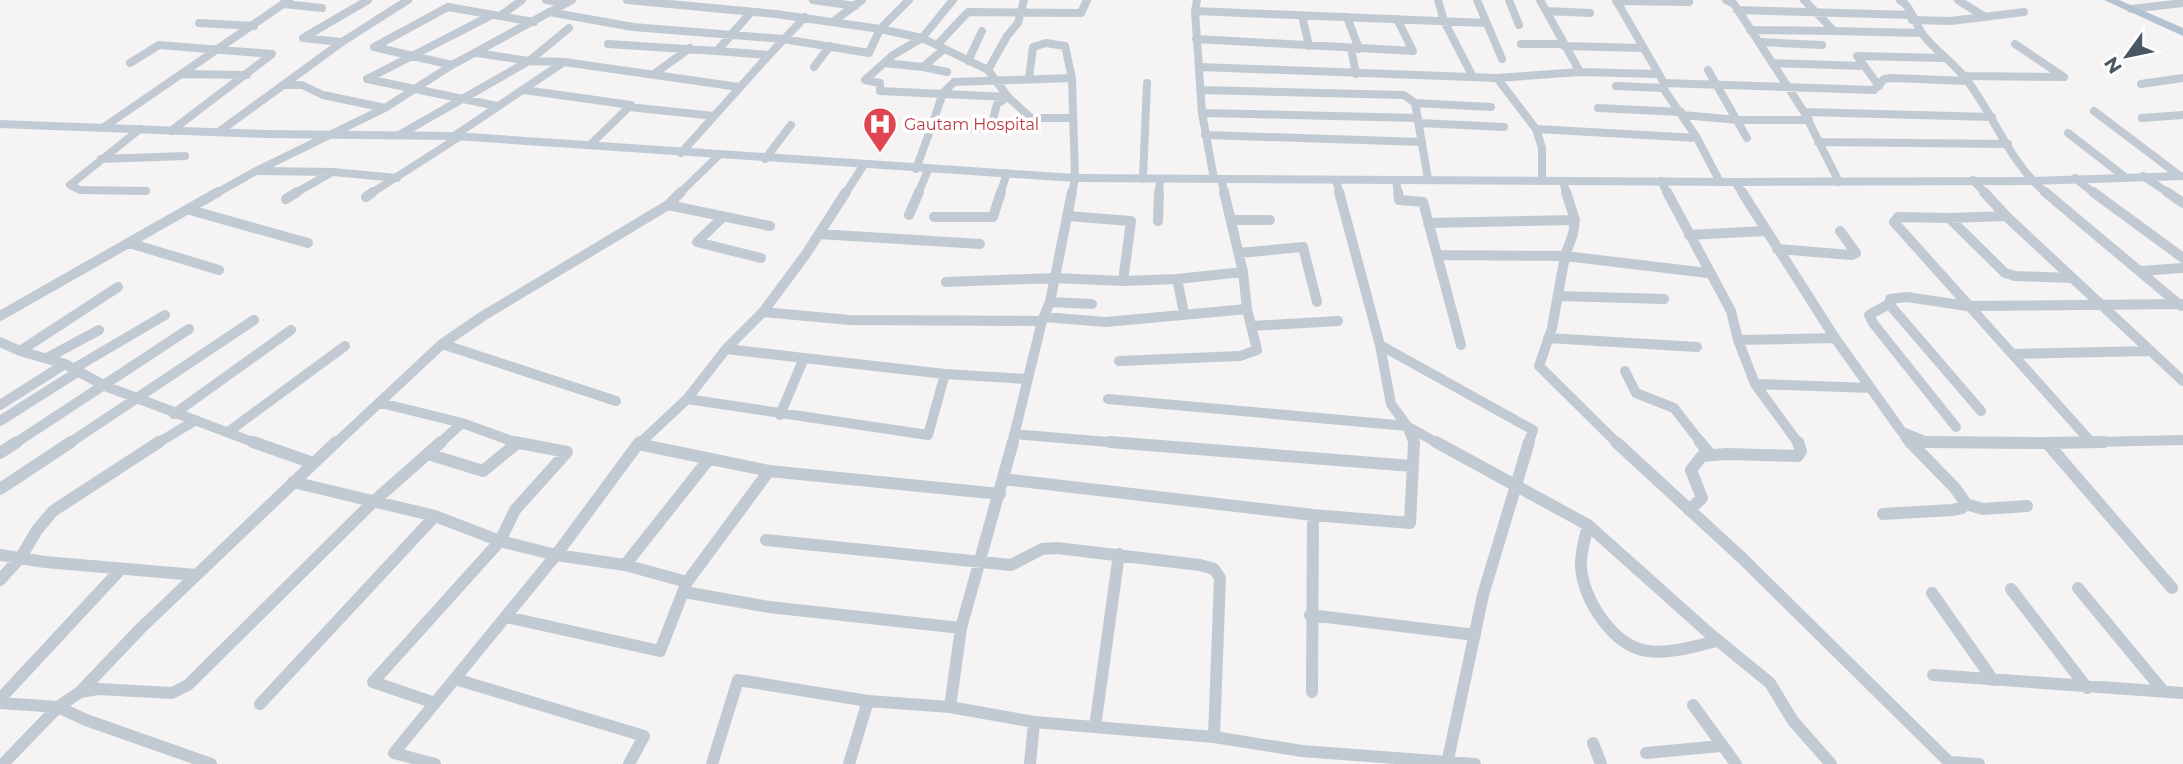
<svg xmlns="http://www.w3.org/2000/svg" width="2183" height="764" font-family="Montserrat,sans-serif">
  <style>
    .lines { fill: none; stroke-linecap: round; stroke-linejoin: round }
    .street-far2 { stroke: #c1cad2; stroke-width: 8 }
    .street-far1 { stroke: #c1cad2; stroke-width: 10 }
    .street { stroke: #c1cad2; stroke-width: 12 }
    .secondary { fill: #c1cbd6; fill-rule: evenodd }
    .primary { fill: #b3c2d1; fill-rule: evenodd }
    .labels { text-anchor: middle; stroke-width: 7; stroke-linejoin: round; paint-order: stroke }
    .far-health-label { font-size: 16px; fill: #be3a42; stroke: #fff; text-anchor: start }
  </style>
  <rect width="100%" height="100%" fill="#f5f3f3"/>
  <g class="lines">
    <path class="street-far2" d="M546,0L567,3
      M627,0L776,14L880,29L909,0
      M813,0L855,6
      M953,0L922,38L893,55L865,80L880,83V91L1008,97L1031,118H1071
      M1197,0L1195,11L1202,113L1214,179
      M1438,0L1444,21L1473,77
      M1477,0L1502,59
      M1509,0L1519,25
      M1540,0L1580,72L1657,74
      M1616,0L1664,83L1663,88L1697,138L1720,182
      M1726,0L1734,4L1804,112L1839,182
      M1804,0L1834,31L1921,33
      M1900,0C1912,7 1915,25 1924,36C1936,51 1954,63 1966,79C1996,118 2008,161 2047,194
      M1958,0L1985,17
      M1616,1L1689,2
      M283,4L322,8
      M2131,9L2183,3
      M1737,10L1911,15
      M1195,11L1486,23
      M1547,11L1590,13
      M549,12L633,27L783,39L869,53L880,29L922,38L988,70L1008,97L997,104L991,127L987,129L931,128L916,169
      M492,15L367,79L497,106
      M500,16L522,0
      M1302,16L1309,46
      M1347,17L1359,49
      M1912,20L1951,21L2024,12
      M834,21L862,0
      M199,23L254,26
      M1750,30L1834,31
      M1196,39L1413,51L1397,19
      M342,42L303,38L368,0
      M1759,42L1822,45
      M608,44L717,51
      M1521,44H1563
      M2015,44L2064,77
      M937,45L968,12L1081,13L1087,0
      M1564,46L1643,48
      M1351,48L1356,74
      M944,49L923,67L947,72
      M477,53L529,61L564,62
      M769,55L805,17
      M968,61L982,31
      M130,63L159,45L272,54L171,131
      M884,63L923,67
      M1772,63L1863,66
      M452,65L374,47L448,7L534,22
      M814,67L830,46
      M1199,67L1497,78L1536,129L1542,148V181
      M988,70L1007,36L1018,23L1024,0
      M1708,70L1747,138
      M182,74L247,75
      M654,74L690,48
      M1964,76L2064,77
      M1029,78L1033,47L1046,43L1065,46L1072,78
      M1497,78L1580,72
      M1664,83L1874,90L1884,79L1893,78L1967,81
      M2141,84L2183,78
      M286,85H302L323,95L385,108
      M1616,86L1663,88
      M1879,86L1857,56L1943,58
      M524,90L631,105L590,145
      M1200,90L1404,95L1415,103L1428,179
      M1415,103L1491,107
      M629,107L714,116
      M1598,108L1681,112
      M2094,111L2180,176
      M1804,112L1992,117
      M1202,113L1418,118
      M1683,115L1738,120H1809
      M2142,118L2183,115
      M1419,123L1504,127
      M104,127L289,0
      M931,128L943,93L954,82L1072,78L1075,178L1072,194
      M140,129L70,185L80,190L146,191
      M1536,129L1697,138
      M220,131L342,42L408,0
      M2068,133L2125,177
      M399,135L529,61L569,28
      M1205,135L1422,142
      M454,136L564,62L739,87
      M1818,142L2008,144
      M681,153L769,55L717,51L751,12
      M101,159L185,156
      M765,159L791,125
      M259,171L333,172L397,178
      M2143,176L2170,194
      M2075,178L2095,194
      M1143,179L1147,83
      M1221,179L1225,194
      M1336,180L1340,194
      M1396,180L1398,194
      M1973,180L1986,194
      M1661,181L1668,194
      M1563,182L1567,194
      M1735,182L1743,194
      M215,194L256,171L385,108L452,65L572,0
      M294,194L332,172
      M370,194L459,137
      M679,194L718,156
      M845,194L863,166
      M918,194L928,170
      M1000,194L1007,173
      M1159,194L1160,179"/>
    <path class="street-far1" d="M1339,192L1380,345L1391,404L1407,426L1414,444
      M1398,192L1399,200L1423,202L1461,345
      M1566,192L1575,220L1573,234L1565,256L1552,328L1539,366L1618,444
      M1667,192L1731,311L1738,340L1755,384L1799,444
      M1742,192L1835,338L1902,432L1927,442L2047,444
      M1984,192L2006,216L2183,381
      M2045,192L2181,306
      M2093,192L2183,258
      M2167,192L2183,203
      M366,197L373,192
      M286,199L297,192
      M668,205L770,226
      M190,210L308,243
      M909,215L919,192
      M1067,216L1131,221L1123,281L1177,279
      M2006,216L1949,218L2005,273L2015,276L2072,278
      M723,217L697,242L761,258
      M934,217H993L1001,192
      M1949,218L1898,217L1894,222L2091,442
      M1231,220H1270
      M1158,221L1159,192
      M1428,223L1575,220
      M819,234L980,244
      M1689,235L1765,231
      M129,243L219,270
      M1777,249L1851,255L1856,253L1840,231
      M1239,253L1303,247L1317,302
      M1437,255L1565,256L1708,273
      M2139,271L2183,268
      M946,282L1055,278L1123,281
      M1559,296L1664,299
      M1050,302L1092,304
      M1889,304L1981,411
      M763,312L850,320L1042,321
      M1184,313L1177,279L1243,272
      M0,316L218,192
      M1044,317L1106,322L1247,309
      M1252,326L1338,321
      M1548,338L1697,347
      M1738,340L1835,338
      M0,342L20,351L65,364L105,386L258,444
      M442,344L616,401
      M1380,345L1533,430L1528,444
      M726,349L804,358
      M20,351L118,287
      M2014,354L2151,351
      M47,358L99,330
      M1119,361L1240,356L1257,350L1247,309L1243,272L1224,192
      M73,369L165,315
      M1625,371L1636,393L1674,408L1702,444
      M1755,384L1871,388
      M687,399L928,435L945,374
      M1108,399L1407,426L1439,444
      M381,403L462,423L520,444
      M0,405L65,364
      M174,414L291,330
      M780,415L804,358L945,374L1026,379
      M0,421L79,371
      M1956,427L1873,323L1869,315L1889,304L1890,299L1907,297L1967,306L2183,304
      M228,432L345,346
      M1014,434L1132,444
      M1905,437L1911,444
      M2047,443L2183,440
      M14,444L189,329
      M68,444L254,320
      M156,444L196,420
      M335,444L442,344L483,316L668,205L681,192
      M439,444L462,423
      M639,444L687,399L726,349L763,312L806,254L846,192
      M1012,444L1042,321L1050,302L1072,192"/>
    <path class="street" d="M253,442L313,463
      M514,442L567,452L515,510L500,541L556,555L625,565L687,582
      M1110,442L1412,466
      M1436,442L1588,525L1710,634L1770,683L1793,721L1831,764
      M1616,442L1742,558L1951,764
      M1700,442L1710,454
      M1926,442L2047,443L2172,588
      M2047,443L2104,442
      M638,444L640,442
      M0,453L17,442
      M428,454L483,471L517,443
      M1003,479L1313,515L1410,523L1414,442
      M293,482L435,516L500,541L373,682L435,703
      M0,489L71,442
      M1966,504L1983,509L2027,506
      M1689,510L1702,498L1691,470L1702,456L1727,454L1798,456L1801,451L1798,442
      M1883,514L1952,510L1962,508L1966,504L1955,488L1910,442
      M1588,525C1585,539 1580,553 1581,567C1583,600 1614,647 1648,651C1671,654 1695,646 1717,641
      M766,540L1011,565L1042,549L1057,548L1200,565L1214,569L1220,578L1214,737
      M0,555L45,562L196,575
      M625,565L709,459
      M0,580L21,557L37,530L53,511L159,442
      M2078,588L2164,692
      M2011,589L2087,688
      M684,592L769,607L961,628
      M1932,593L1993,680
      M1310,615L1475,635
      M506,617L660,651L687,582L769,471
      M1933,675L2183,693
      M455,679L644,736L629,764
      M80,692L98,689L172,693L188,685L373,502L441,442
      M1312,692L1313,515
      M0,699L121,569
      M0,703L58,707L86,720L211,764
      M260,704L435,516
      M1693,705L1736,764
      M950,707L961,628L1013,442
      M1034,722L1214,737L1302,751L1475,764
      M1095,727L1119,554
      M1593,743L1601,764
      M1646,753L1721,746
      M1950,762L1979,764
      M3,764L58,707L80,692L140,629L336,442
      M435,764L394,753L556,555L638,444L769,471L1000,494
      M712,764L738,680L868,701L950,707L1034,722L1030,764
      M849,764L868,701
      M1447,764L1483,595L1529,442"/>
    <path class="secondary" d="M0,120L265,130L454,132L1075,174L1735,178L2031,177L2183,172V180L2031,185L1735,186L1075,182L454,140L265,138L0,128Z"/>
    <path class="primary" d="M2104,0H2119L2183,28V36Z"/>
  </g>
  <defs>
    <g id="hospital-pin" transform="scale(1.75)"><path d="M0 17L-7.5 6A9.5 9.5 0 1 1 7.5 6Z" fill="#e0444e" stroke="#fff"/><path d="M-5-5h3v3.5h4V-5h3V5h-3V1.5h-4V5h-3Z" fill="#fff"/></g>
  </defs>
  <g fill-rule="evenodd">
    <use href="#hospital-pin" x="880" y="124"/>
  </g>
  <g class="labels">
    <g class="far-health-label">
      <text x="904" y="130">Gautam Hospital</text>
    </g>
  </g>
  <g transform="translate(2127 56) rotate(237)" stroke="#ffffff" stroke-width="5" paint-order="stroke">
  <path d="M0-5L12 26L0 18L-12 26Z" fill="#4a5661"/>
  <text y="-10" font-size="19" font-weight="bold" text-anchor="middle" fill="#4a5661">N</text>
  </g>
</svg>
